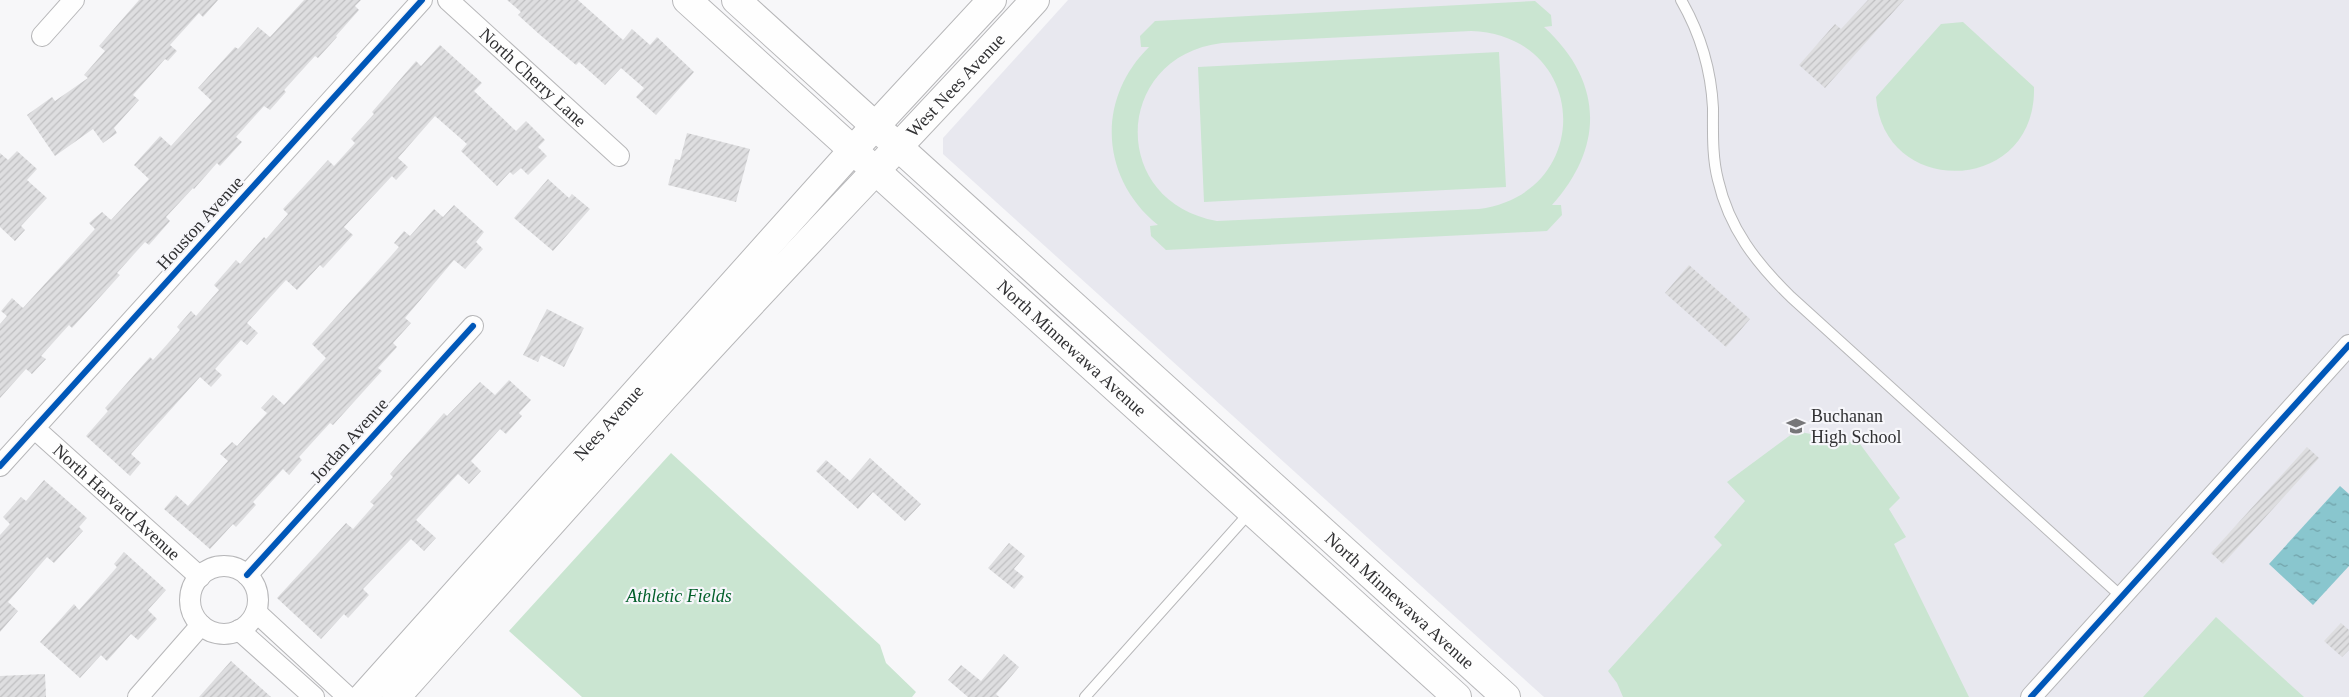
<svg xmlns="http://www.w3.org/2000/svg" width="2349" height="697" font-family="Georgia,serif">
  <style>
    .built { fill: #e8e8ef }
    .park { fill: #cae5d1; fill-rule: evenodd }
    .water { fill: url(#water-ripples) }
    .building { fill: url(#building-hatch) }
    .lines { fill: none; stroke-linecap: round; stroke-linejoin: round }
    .service-casing { stroke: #b7b7b9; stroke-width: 12 }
    .minor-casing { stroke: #b7b7b9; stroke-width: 22 }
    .secondary-casing { stroke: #b7b7b9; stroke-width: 30 }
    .service { stroke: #fefefe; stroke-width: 10 }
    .minor { stroke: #fefefe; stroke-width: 20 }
    .secondary { stroke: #fefefe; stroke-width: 28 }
    .cycleway-casing { stroke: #f6f6fa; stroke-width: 9 }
    .cycleway { stroke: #0057b8; stroke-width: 6 }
    .labels { text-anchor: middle; stroke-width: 4.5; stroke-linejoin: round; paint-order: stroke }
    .street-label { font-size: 18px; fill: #313133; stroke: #f6f6fa }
    .poi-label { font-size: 18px; fill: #313133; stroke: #f6f6fa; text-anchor: start }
    .park-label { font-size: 18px; font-style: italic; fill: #025f2a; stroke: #f6f6fa }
  </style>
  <defs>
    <pattern id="water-ripples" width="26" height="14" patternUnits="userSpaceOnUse" patternTransform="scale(1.25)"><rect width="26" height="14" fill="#89c6ce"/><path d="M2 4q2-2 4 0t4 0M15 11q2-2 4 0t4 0" fill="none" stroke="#71a1a8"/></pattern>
    <pattern id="building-hatch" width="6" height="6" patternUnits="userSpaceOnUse" patternTransform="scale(1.25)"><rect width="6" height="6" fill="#dedee0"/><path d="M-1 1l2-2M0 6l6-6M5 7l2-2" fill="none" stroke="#bfbfc1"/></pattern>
  </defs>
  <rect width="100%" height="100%" fill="#f7f7f9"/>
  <path class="built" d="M1068,0H2349V697H1544L943,154V138Z"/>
  <path class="park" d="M1535,1L1551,15L1552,26L1544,27C1603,81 1605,146 1552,205H1561L1562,215L1547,231L1166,250L1151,236L1150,226L1158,225C1100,178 1096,99 1149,47H1141L1140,36L1155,21ZM1471,31C1589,35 1596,193 1479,209L1217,221C1108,202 1113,56 1222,43Z
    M1963,22L2034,87C2037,194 1884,200 1876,97L1941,24Z
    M1499,52L1506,187L1204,202L1198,67Z
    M1796,431L1860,444L1900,498L1889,509L1906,537L1894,544L1969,697H1623L1617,683L1608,671L1722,545L1714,537L1745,501L1727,482Z
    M671,453L880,645L886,663L916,692L912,697H582L509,631Z
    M2216,617L2304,697H2143Z"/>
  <path class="water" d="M2340,486L2349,494V566L2313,605L2269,564Z"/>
  <path class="building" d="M139,0H218L203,17L199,13L170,45L177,51L168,61L165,59L133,95L139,100L114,128L117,133L103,143L93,129L55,156L27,115L52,97L55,101L88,78L84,75L105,51L99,46Z
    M304,0H361L355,6L359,10L336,36L337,37L318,58L315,56L284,90L286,92L270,110L264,106L236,137L242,142L220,166L217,163L194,189L193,188L166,217L170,221L149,245L145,242L117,273L120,275L72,328L69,325L41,356L46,359L32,374L26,369L0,398V324L7,316L1,311L12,298L23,308L95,229L89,223L102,212L111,220L149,179L134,165L160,136L171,146L212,101L198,88L235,47L238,49L258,27L270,37Z
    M507,0H578L623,40L632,29L650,45L657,37L694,72L656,115L636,97L644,88L621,68L605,85L579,62L576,65L539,34L518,15L521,12Z
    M1868,0H1904L1825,88L1799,65L1835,24L1841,29Z
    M440,45L482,83L474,91L516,131L526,121L545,140L538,147L547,156L528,175L521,168L513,175L510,172L497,186L461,151L467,144L435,116L398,158L408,167L396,180L392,176L344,227L353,235L323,268L320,265L297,290L286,280L247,323L258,333L247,345L241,340L215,369L222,375L211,387L200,377L131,454L141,463L130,476L86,436L108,411L105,408L150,357L153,360L180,330L177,327L191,311L196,316L219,290L214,285L236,260L240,264L264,237L266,239L288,214L283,209L328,160L334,166L355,143L351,139L374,114L372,112L416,61L421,66Z
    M687,133L750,149L736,202L668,185L675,159L680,160Z
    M17,151L37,169L27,180L47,198L21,226L25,230L15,241L0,227V153L8,160Z
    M548,179L569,198L572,194L590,209L553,251L514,218Z
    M454,205L484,232L476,242L483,249L465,269L454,260L405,318L411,323L393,343L397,347L378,368L382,371L333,425L330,423L299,457L302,460L289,475L283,469L253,502L256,505L236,527L233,524L210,549L164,509L176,495L188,506L228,461L220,454L232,442L237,446L267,413L261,408L273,395L284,405L326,358L312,344L399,247L394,243L404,231L410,236L434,209L443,217Z
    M1689,265L1750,319L1726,347L1665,293Z
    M547,309L584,328L564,367L541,355L538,362L523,355Z
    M509,380L531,400L519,413L522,416L506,434L500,429L471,461L481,471L469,484L458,474L416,520L436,538L424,551L411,539L363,589L369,595L348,618L344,614L321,639L277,598L346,523L353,529L374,505L370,502L393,477L390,474L444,413L447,416L480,382L495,395Z
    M2307,447L2319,458L2223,564L2211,553Z
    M870,458L921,504L905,521L873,492L858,509L816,471L826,460L850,481Z
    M44,480L87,518L79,527L83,531L54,563L47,557L8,602L18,611L0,632V535L10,524L3,517L21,497L26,501Z
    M1009,543L1025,556L1014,569L1024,577L1014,589L988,568Z
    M124,552L166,590L148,610L157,619L138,640L131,634L107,661L101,655L80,678L40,642L74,604L79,610L117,567L114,564Z
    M2341,623L2349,630V650L2342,657L2324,641Z
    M1004,654L1019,667L996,694L999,697H968L948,680L961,665L981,681Z
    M231,661L271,697H199Z
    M45,674L46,697H0V676Z"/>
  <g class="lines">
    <g class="service-casing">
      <path id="service" d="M1681,0C1700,33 1711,69 1713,108C1713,132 1712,157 1718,180C1729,228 1756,263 1791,297L2122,597
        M1085,697L1251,511"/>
    </g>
    <g class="minor-casing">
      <g id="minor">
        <path id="s1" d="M448,0L619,156"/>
        <path d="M42,36L74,0"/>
        <path id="s2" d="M34,428L200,577"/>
        <path d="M0,466L422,0"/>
        <circle cx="224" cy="600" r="34"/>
        <path d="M247,575L473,326"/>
        <path d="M256,612L348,697"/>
        <path d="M239,630L314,697"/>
        <path d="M138,697L201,625"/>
        <path d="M2031,697L2349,345"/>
      </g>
    </g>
    <g class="secondary-casing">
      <g id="secondary">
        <path id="s3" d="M687,0L1457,697"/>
        <path id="s4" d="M736,0L1506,697"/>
        <path id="s5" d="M363,697L853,150L992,0"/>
        <path id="s6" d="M396,697C488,594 579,491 672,389C791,258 915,131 1035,0"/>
      </g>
    </g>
    <use href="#service" class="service"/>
    <use href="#minor" class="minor"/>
    <use href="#secondary" class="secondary"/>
    <g class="cycleway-casing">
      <path id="cycleway" d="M0,466L422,0
        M247,575L473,326
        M2031,697L2349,345"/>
    </g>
    <use href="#cycleway" class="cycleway"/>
  </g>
  <defs>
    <g id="school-bare" transform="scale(1.5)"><path d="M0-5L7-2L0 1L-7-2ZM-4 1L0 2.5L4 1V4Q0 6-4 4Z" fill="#767678" stroke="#f6f6fa" stroke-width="2.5" paint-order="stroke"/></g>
  </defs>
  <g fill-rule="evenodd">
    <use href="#school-bare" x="1796" y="426"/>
  </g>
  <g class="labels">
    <g class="street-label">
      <text dy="6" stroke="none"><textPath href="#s1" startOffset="115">North Cherry Lane</textPath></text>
      <text dy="6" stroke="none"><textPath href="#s6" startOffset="829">West Nees Avenue</textPath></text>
      <text transform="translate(200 223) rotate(-48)" y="6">Houston Avenue</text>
      <text dy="6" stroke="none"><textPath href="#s3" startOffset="519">North Minnewawa Avenue</textPath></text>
      <text dy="6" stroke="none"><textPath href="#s5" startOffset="368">Nees Avenue</textPath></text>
      <text transform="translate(349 440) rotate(-48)" y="6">Jordan Avenue</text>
      <text dy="6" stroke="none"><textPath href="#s2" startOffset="111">North Harvard Avenue</textPath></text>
      <text dy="6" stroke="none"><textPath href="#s4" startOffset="895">North Minnewawa Avenue</textPath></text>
    </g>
    <g class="poi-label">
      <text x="1811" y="422">Buchanan<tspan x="1811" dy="21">High School</tspan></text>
    </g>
    <g class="park-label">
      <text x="679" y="602">Athletic Fields</text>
    </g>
  </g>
</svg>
